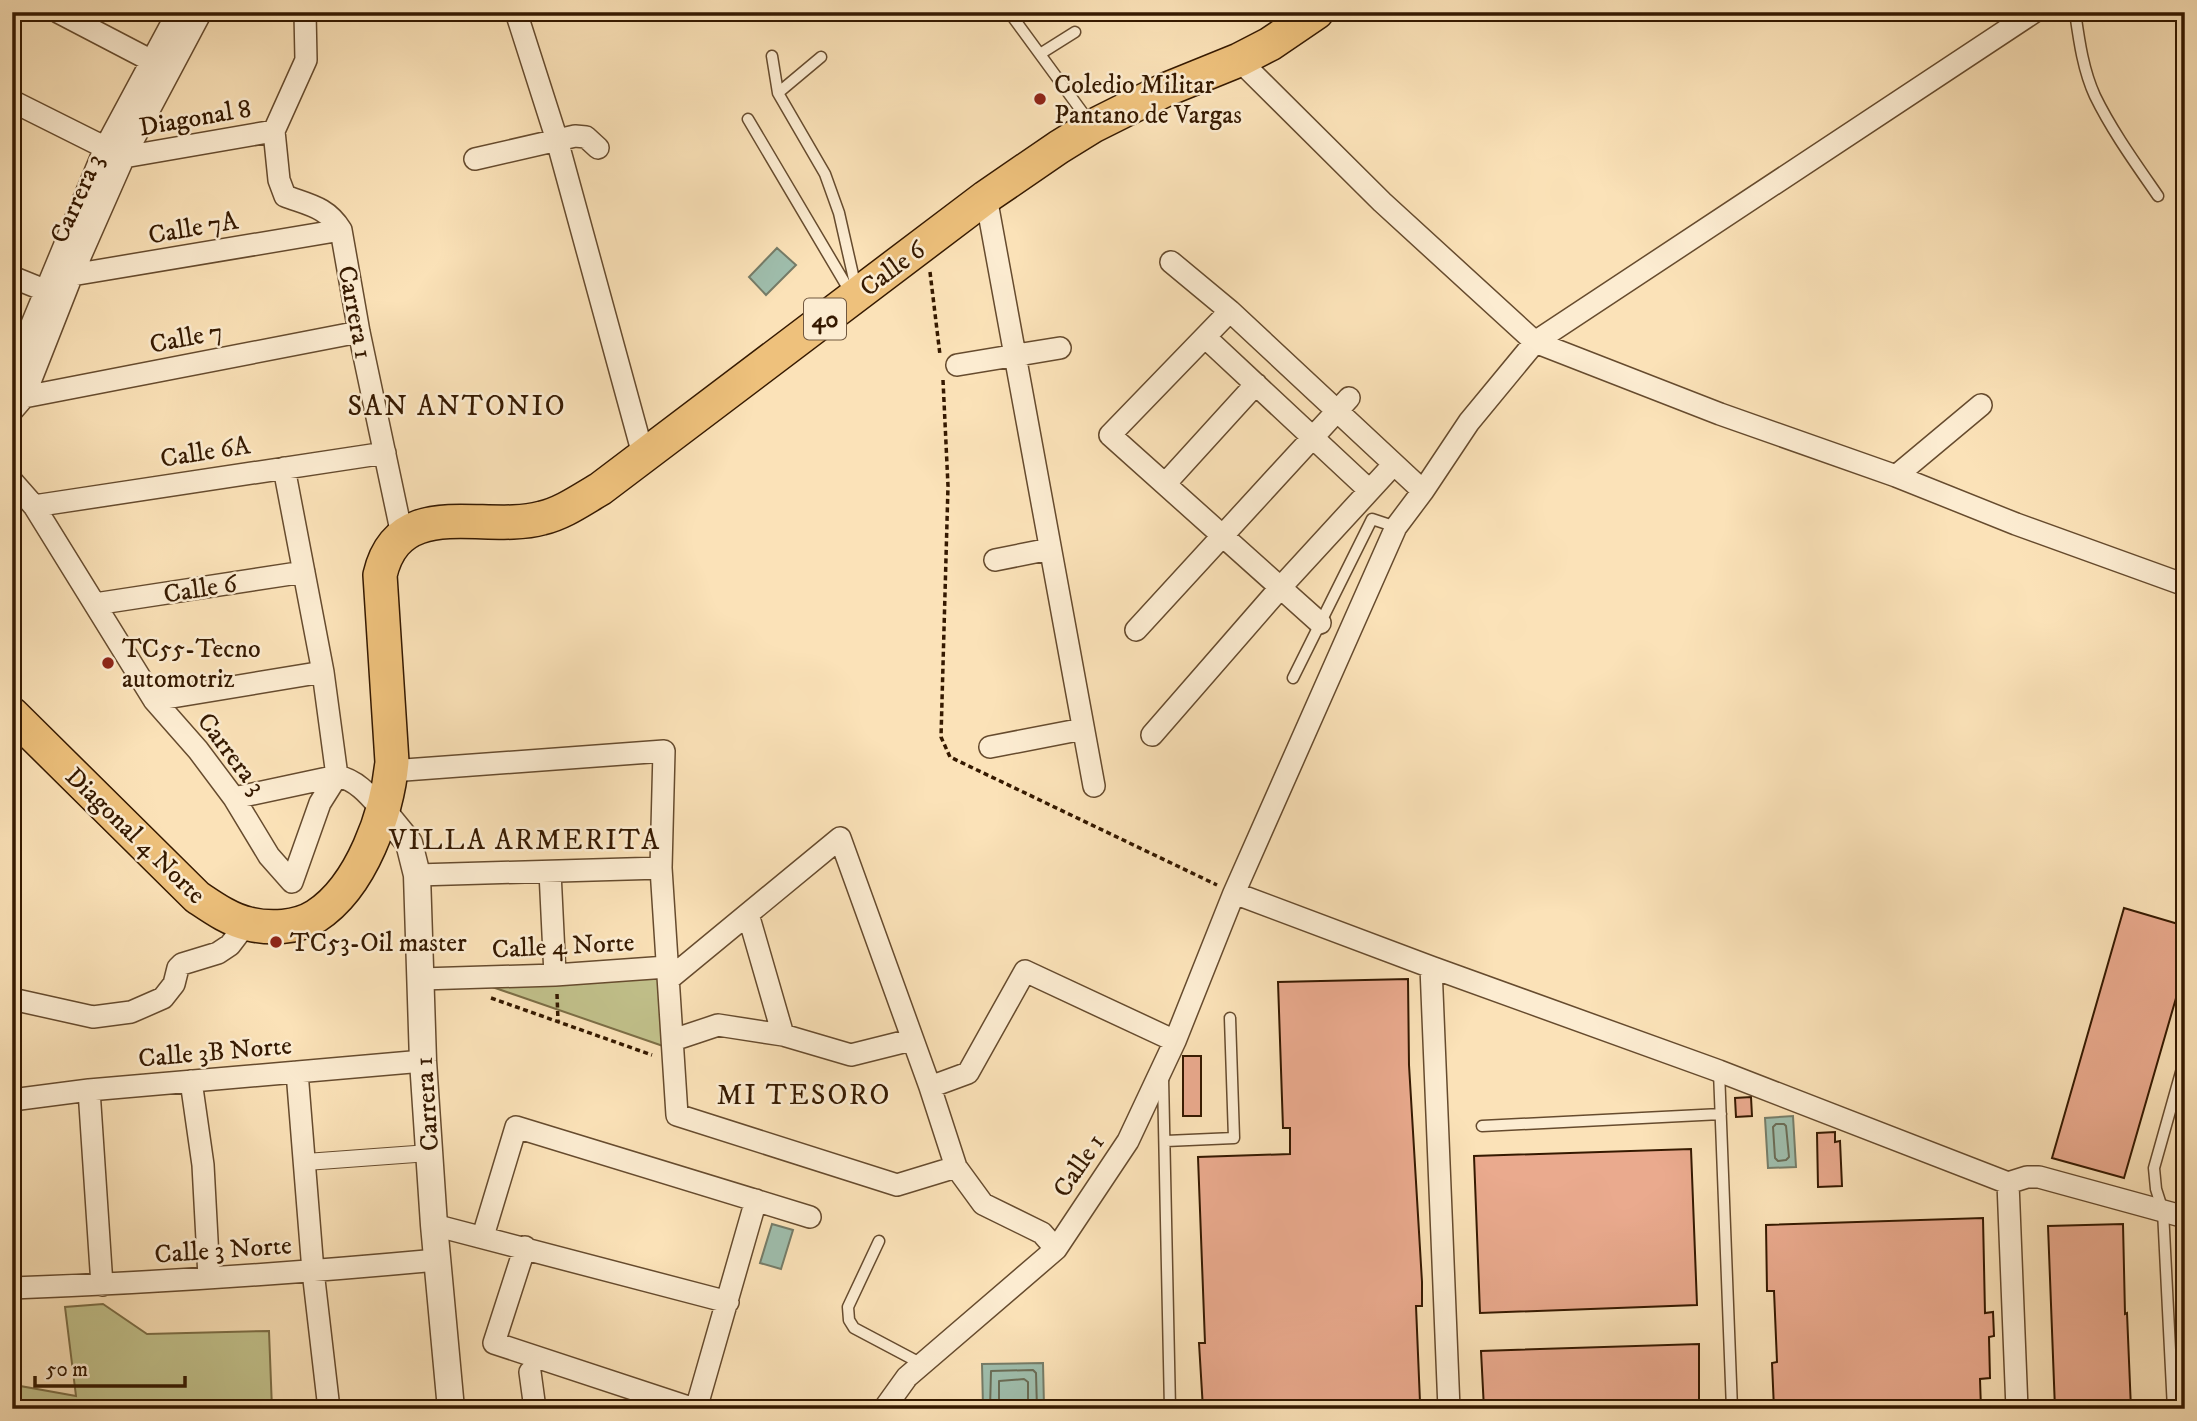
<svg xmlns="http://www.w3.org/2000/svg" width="2197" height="1421" font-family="'IM FELL DW Pica',serif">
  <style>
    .green { fill: #c2c28c; stroke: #7c6e46; stroke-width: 2 }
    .water { fill: #9fbead; stroke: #757c68; stroke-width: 2 }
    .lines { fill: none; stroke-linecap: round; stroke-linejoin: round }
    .shore { stroke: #6a6c56; stroke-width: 2 }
    .building { fill: #eaaa8e; stroke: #351900; stroke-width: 2 }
    .service-casing { stroke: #664b2e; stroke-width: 13 }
    .pedestrian-casing { stroke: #664b2e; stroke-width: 18 }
    .minor-casing { stroke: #664b2e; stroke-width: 24 }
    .tertiary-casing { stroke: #664b2e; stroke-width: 29 }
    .primary-casing { stroke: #351900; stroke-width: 36 }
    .path { stroke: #351900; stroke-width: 3.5; stroke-dasharray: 5 3.5; stroke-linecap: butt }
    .service { stroke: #fcecd1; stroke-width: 10 }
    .pedestrian { stroke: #fcecd1; stroke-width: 16 }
    .minor { stroke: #fcecd1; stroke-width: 21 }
    .tertiary { stroke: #fcecd1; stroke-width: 26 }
    .primary { stroke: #eec17c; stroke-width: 33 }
    .poi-dot { fill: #8f2418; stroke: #fcecd1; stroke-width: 2.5 }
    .labels { text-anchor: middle; stroke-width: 5; stroke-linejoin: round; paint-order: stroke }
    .shield { fill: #fcecd1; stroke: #71583f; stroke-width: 2 }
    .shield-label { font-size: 24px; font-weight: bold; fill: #351900 }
    .poi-label { font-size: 26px; fill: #351900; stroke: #fcecd1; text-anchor: start }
    .street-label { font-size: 26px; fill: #351900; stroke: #fcecd1 }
    .neighbourhood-label { font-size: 28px; letter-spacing: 2px; fill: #351900; stroke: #fcecd1 }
  </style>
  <rect width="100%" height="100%" fill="#fbe2b8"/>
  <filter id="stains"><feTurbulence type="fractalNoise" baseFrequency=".00286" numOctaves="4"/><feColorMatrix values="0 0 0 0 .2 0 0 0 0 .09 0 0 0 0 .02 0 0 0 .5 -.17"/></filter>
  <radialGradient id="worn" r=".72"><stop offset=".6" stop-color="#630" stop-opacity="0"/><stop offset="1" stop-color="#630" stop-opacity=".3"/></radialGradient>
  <path class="green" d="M658,968L663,1046L475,981Z
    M103,1304L147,1334L269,1331L272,1409H36L18,1403L20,1386L76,1396L65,1307Z"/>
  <path class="water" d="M777,248L796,265L766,295L749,277Z
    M1793,1116L1796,1167L1768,1168L1765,1118Z
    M772,1224L793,1230L781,1269L760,1263Z
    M1043,1363L1044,1406L983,1407L982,1364Z"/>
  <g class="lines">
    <path class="shore" d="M1776,1124H1784L1786,1126L1789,1157L1786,1160L1778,1161L1775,1158L1773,1127Z
      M990,1409L991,1371L1033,1370L1036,1373L1037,1409
      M999,1409V1381L1024,1379L1028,1382V1409"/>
  </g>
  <path class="building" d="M2124,908L2185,926V967L2124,1178L2052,1158Z
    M1408,979L1409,1065L1422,1282V1306H1416L1420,1402L1203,1409L1199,1343H1205L1198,1157L1290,1154V1128H1283L1278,982Z
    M1183,1056H1201V1116H1183Z
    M1751,1097L1752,1116L1736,1117L1735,1098Z
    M1835,1132V1142L1840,1141L1842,1186L1818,1187L1817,1133Z
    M1691,1149L1697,1305L1480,1313L1474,1156Z
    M1983,1218L1985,1313L1993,1312L1994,1336L1989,1337L1990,1378L1980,1379L1981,1409H1774L1772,1363L1777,1362L1774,1291H1767L1766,1225Z
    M2123,1224L2125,1314L2127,1313L2131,1409H2055L2048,1226Z
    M1699,1344V1409H1484L1481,1351Z"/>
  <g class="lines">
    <g class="service-casing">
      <path id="service" d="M1009,12L1091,124
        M2075,12C2079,40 2083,70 2095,96C2112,131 2136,164 2158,196
        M1040,54L1075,32
        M772,56L778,93L825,174L839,213L856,288
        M778,93L821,57
        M748,119L852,295
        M1293,678L1372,519L1396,527
        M1719,1071L1732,1409
        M1163,1078L1170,1409
        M1482,1126L1721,1114
        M1166,1141L1234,1138L1230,1018
        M879,1241L848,1307L849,1320L854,1328L922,1364
        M2173,1409L2163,1211L2156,1189L2154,1168L2185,1058"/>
    </g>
    <g class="pedestrian-casing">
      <path id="pedestrian" d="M306,1162L429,1153"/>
    </g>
    <g class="minor-casing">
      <path id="minor" d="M58,12L150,60
        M305,12L306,60L274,131L279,180L285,196C309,205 327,207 341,230L359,332L402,535
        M516,12L557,140L644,458
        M1239,60L1382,202L1535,342L1720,414L1896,476L2016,524L2185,585
        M12,101L124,157L274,131
        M475,159L575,136L586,137L598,148
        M986,197L1094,786
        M1171,262L1230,311L1423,491
        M64,272L72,275L341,230
        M12,277L59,296
        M1230,311L1110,435L1320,623
        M1205,337L1369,490
        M957,365L1060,348
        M12,372L105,148L178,12
        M24,397L359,332
        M12,411L24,397L72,275L124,157L201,12
        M1896,476L1981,405
        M12,481L34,506L154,700L198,750L234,798L269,856L292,882L320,803L337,776L323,672L284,468
        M1165,484L1256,384
        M34,506L385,453
        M995,560L1050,549
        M95,604L304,572
        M1136,630L1349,398
        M154,700L323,672
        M1152,735L1280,588L1394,464
        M990,747L1083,729
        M391,771L664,751L661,868L677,1115L897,1185L956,1167
        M234,798L337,776C357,780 369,795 382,810
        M550,872L555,975
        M417,875L661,868
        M1234,893L1431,967L1719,1071L2008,1183L2027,1177H2039L2185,1217
        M748,914L783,1035
        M1431,967L1449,1409
        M421,979L555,975L667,967
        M669,979L840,838L930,1087L956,1167L983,1204L1042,1233L1056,1249
        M12,999L93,1017L131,1012L163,998L174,984L178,968L182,964L218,953L230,945L246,924
        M673,1040L718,1025L783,1035L851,1055L911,1040
        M297,1072L313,1271L329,1409
        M191,1081L203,1165L209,1277
        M930,1087L968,1073L1025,971L1175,1041
        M89,1090L102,1285
        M12,1100L89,1090L423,1061
        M2008,1183L2017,1409
        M434,1225L728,1302
        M483,1236L516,1127L810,1217
        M525,1247L494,1343L694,1409
        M12,1288C154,1283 296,1273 437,1260
        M530,1372L535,1409
        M696,1409L756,1200
        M884,1409L907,1377L1056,1249L1128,1141L1175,1041L1234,893L1396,527L1423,491L1469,422L1535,342L2034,12"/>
    </g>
    <g class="tertiary-casing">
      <path id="tertiary" d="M382,810L409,843L417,875L423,1061L434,1225L451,1409"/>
    </g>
    <g class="primary-casing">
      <path id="primary" d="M12,714L197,897C212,907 230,920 249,924C270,929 297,928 316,916C362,886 387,813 392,762L380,575C399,493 485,534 542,518C563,513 581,500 600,489L986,197L1059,147L1093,126L1165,90L1239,60L1270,44L1317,12"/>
    </g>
    <path class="path" d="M930,272L940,355
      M943,380L948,486L941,737L950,757L1217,885
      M557,994L558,1021
      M491,998L652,1055"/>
    <use href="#service" class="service"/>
    <use href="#pedestrian" class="pedestrian"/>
    <use href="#minor" class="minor"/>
    <use href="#tertiary" class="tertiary"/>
    <use href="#primary" class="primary"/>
  </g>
  <g class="poi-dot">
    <circle cx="1040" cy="99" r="7"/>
    <circle cx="108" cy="663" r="7"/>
    <circle cx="276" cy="942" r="7"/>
  </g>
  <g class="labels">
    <rect class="shield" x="804" y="298.5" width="42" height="41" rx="5"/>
    <g class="shield-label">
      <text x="825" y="327">40</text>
    </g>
    <g class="poi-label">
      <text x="1054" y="93">Coledio Militar<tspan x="1054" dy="30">Pantano de Vargas</tspan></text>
      <text x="122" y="657">TC55-Tecno<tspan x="122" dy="30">automotriz</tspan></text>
      <text x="290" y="951">TC53-Oil master</text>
    </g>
    <g class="street-label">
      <text transform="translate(195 117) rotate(-10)" y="9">Diagonal 8</text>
      <text transform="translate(76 198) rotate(-66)" y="9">Carrera 3</text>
      <text transform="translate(193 227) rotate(-10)" y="9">Calle 7A</text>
      <text transform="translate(892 268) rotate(-37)" y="9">Calle 6</text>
      <text transform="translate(356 312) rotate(79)" y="9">Carrera 1</text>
      <text transform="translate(186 337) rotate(-11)" y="9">Calle 7</text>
      <text transform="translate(205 451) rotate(-9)" y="9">Calle 6A</text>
      <text transform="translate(200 588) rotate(-9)" y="9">Calle 6</text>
      <text transform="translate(232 753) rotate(53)" y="9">Carrera 3</text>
      <text transform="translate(136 835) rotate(44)" y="9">Diagonal 4 Norte</text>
      <text transform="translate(563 945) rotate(-3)" y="9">Calle 4 Norte</text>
      <text transform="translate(215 1051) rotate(-5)" y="9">Calle 3B Norte</text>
      <text transform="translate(426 1104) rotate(-94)" y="9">Carrera 1</text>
      <text transform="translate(1078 1165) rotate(-56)" y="9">Calle 1</text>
      <text transform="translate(223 1249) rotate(-4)" y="9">Calle 3 Norte</text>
    </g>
    <g class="neighbourhood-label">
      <text x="457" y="415">SAN ANTONIO</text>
      <text x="525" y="849">VILLA ARMERITA</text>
      <text x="804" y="1104">MI TESORO</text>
    </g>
  </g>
  <rect width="2197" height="1421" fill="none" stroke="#fbe2b8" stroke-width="42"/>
  <rect x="14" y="14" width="2169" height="1393" fill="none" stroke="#351900" stroke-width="3.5"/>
  <rect x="21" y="21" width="2155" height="1379" fill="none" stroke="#351900" stroke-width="2"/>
  <path d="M35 1376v10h150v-10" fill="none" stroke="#351900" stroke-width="3.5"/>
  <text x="46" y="1376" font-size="21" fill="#351900" stroke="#fcecd1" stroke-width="5" paint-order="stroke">50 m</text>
  <rect width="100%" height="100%" filter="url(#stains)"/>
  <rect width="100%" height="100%" fill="url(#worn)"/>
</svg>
